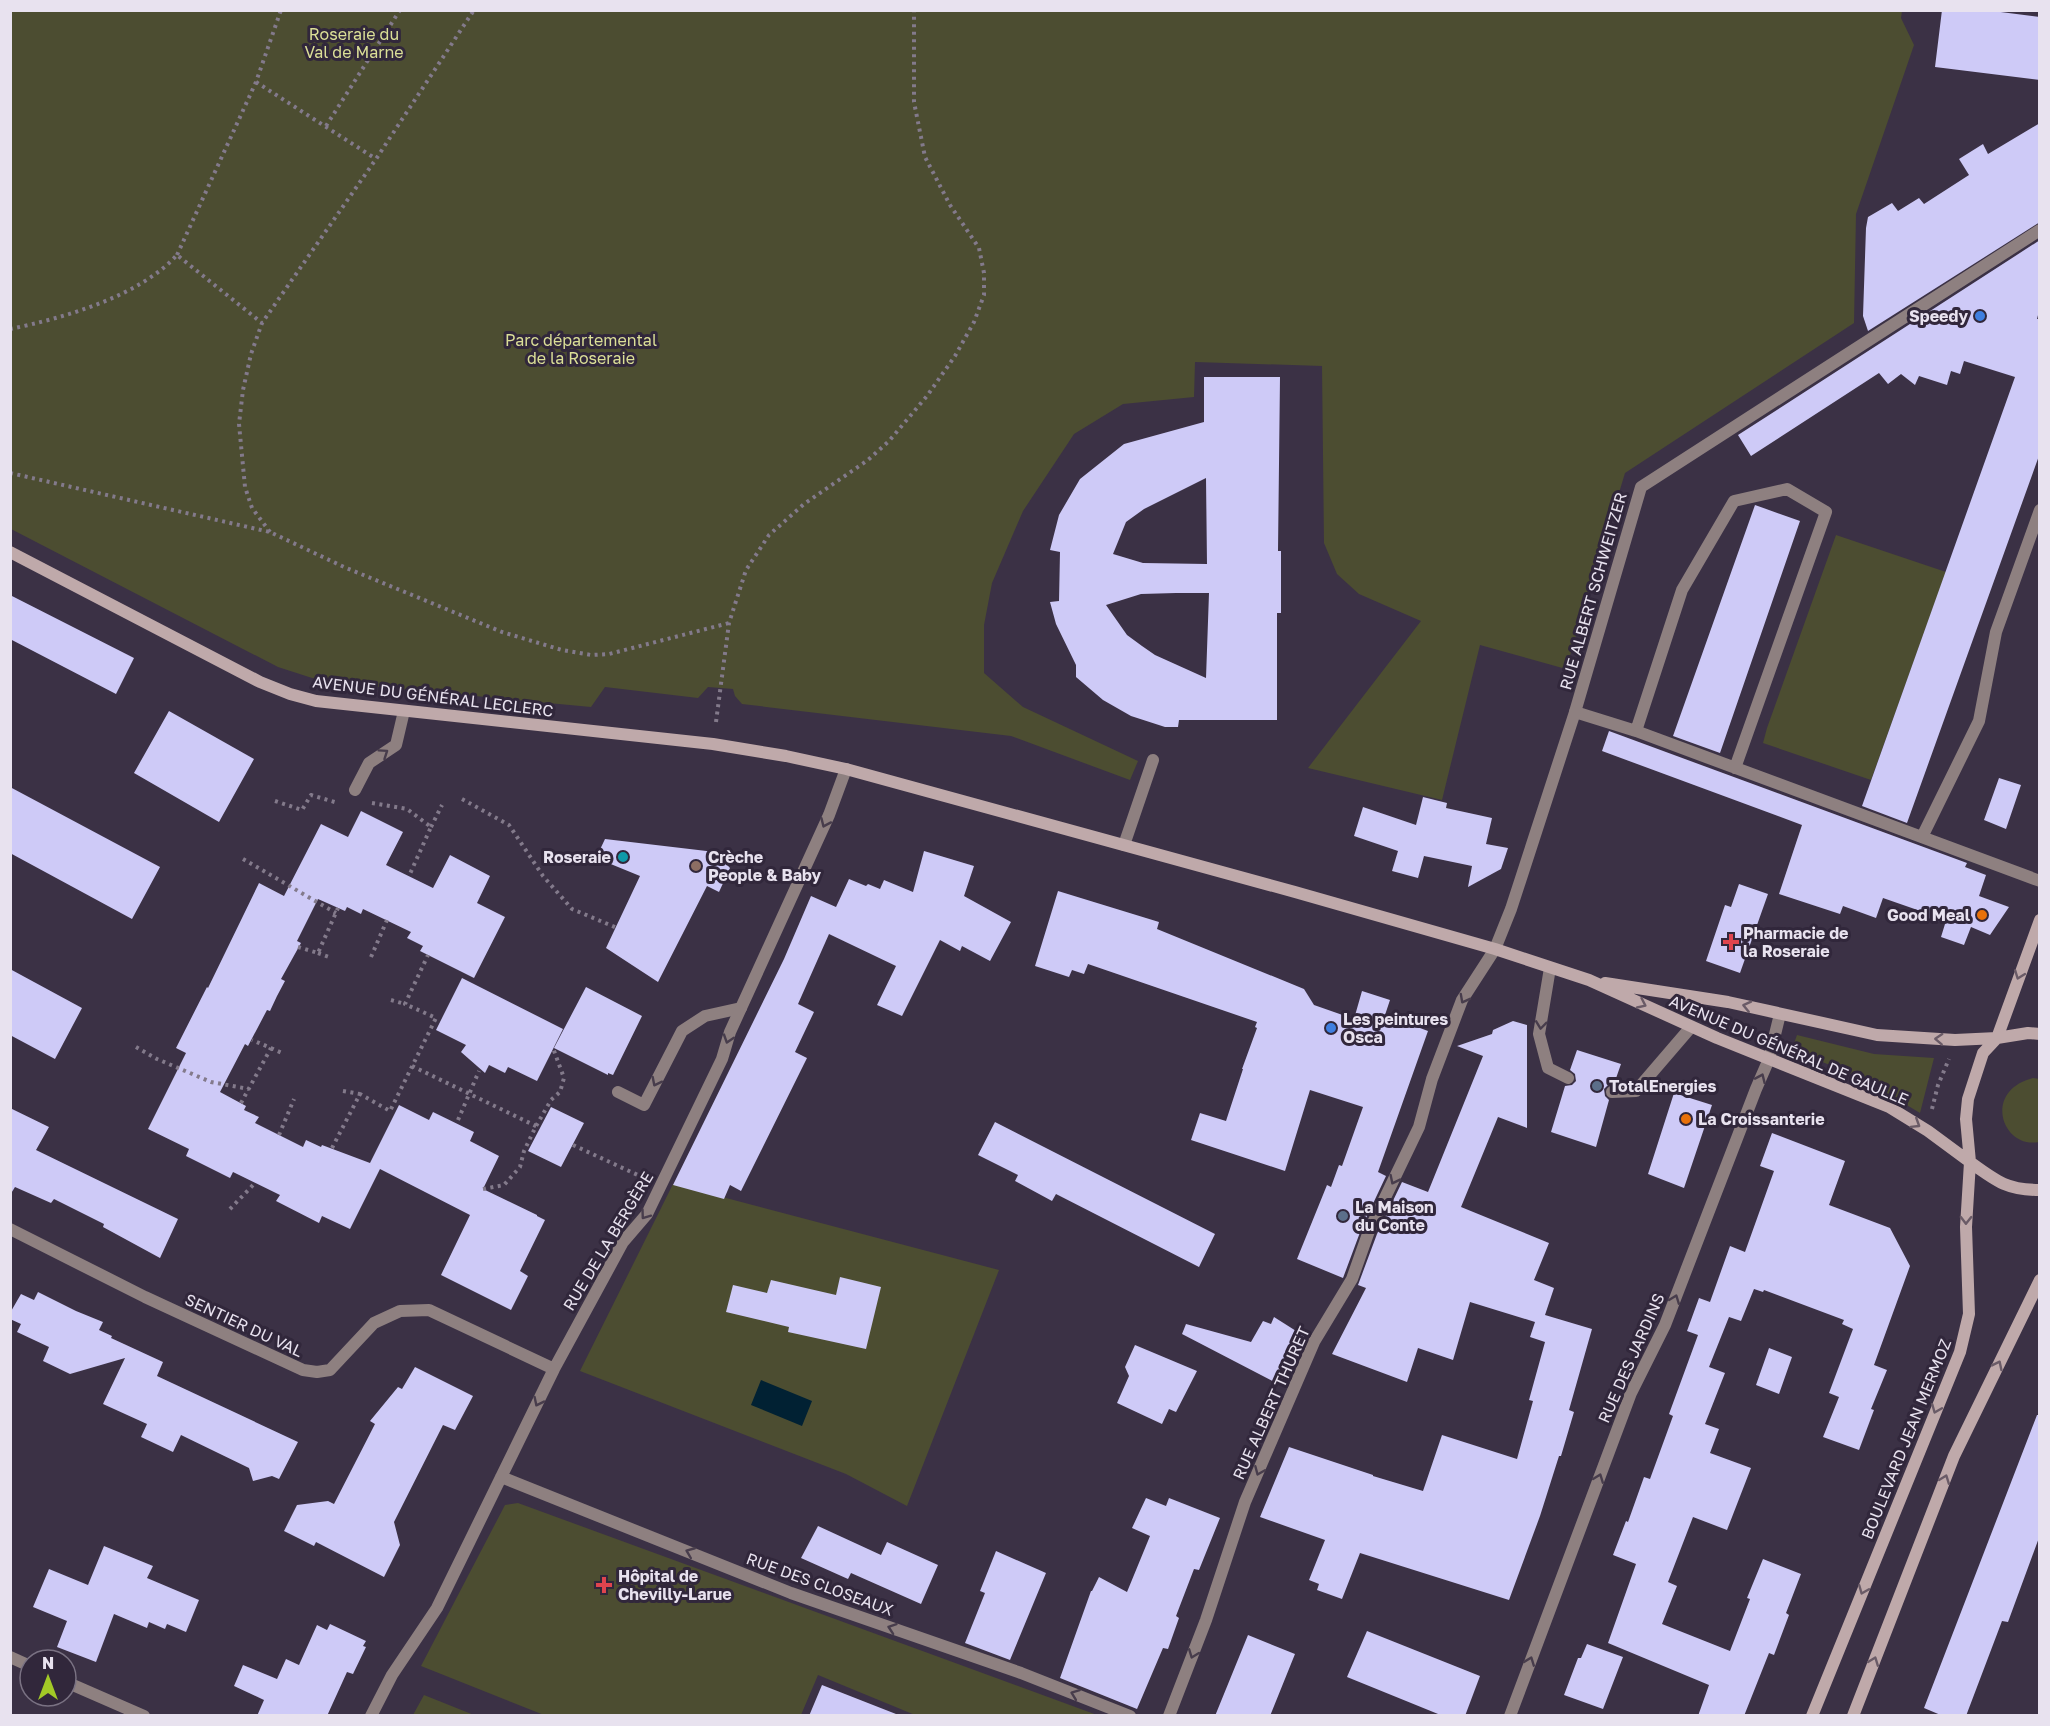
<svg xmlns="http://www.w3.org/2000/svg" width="2050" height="1726" font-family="'Golos Text',sans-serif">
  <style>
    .green { fill: #4c4d31 }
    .water { fill: #012133 }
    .building { fill: #cecaf7; fill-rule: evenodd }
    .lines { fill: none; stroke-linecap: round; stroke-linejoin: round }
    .path { stroke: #837a8b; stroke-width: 4; stroke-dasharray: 3 4.5; stroke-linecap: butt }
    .lane { stroke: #8e8080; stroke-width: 12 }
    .street { stroke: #8e8080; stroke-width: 12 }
    .secondary { stroke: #bfa9aa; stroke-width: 12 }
    .oneway { stroke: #483d4c }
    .oneway2 { stroke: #6a5b67 }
    .shop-dot { fill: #3f7fe0; stroke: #31273b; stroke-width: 2 }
    .culture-dot { fill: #0f9aa8; stroke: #31273b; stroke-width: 2 }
    .education-dot { fill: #8d6e63; stroke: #31273b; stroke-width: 2 }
    .food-dot { fill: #e8710a; stroke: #31273b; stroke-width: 2 }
    .health-dot { fill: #e0444e; stroke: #31273b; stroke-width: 2 }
    .service-dot { fill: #5c6f8a; stroke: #31273b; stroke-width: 2 }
    .labels { text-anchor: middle; stroke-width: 6; stroke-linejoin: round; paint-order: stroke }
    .park-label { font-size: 16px; fill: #dbdf97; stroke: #31273b }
    .poi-label { font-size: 16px; font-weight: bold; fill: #e8e2ef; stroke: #31273b; text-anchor: start }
    .street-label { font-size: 16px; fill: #e8e2ef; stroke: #31273b }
  </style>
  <rect width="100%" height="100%" fill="#3b3145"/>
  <path class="green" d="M1902,11L1901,18L1914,45L1856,214L1854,323L1625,473L1566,669L1480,645L1442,800L1308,768L1421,621L1359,594L1337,574L1324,543L1322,366L1195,362L1194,397L1123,404L1074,434L1023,511L992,583L984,625V673L1023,707L1138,761L1130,780L1011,736L742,704L735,696L733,689L708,687L698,698L605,687L591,707L326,682L309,677L278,667L11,529V11Z
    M1836,535L1946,572L1871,780L1763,743L1767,728Z
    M1797,1035L1874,1054L1934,1058L1920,1113L1867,1081L1792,1049Z
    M2033,1078L2040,1079L2039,1142C2002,1149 1982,1091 2033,1078Z
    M673,1184L999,1270L907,1506L846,1474L580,1371Z
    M518,1503L1097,1715H915L818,1675L801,1715H544L421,1666L505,1505Z
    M424,1695L474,1715H413Z"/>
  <path class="water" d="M761,1380L812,1401L802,1426L751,1405Z"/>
  <path class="building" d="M1942,10H1985L2040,17V80L1935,67Z
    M2040,123V222L1868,331L1863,316L1866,228L1868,217L1892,203L1898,211L1919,198L1924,204L1969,175L1959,159L1983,144L1988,154Z
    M2040,240V307L2037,319H2040V453L1907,823L1862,806L2015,377L1964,361L1960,374L1951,371L1947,385L1919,376L1915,385L1901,374L1888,384L1879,373L1751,456L1738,435Z
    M1204,377H1280L1278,551H1281V613H1277V720H1179L1178,727H1165L1131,716L1103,700L1076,677V665L1056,624L1050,602L1059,601L1060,552L1050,550L1059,515L1080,479L1124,444L1204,422ZM1206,478L1207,564L1143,563L1113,554L1126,522L1144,509ZM1176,593H1209L1206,678L1155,655L1142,646L1127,635L1106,605L1141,594Z
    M1755,505L1800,521L1720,753L1673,736Z
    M10,595L134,658L116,694L10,639Z
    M169,711L254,759L219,822L134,773Z
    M1609,731L1967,863L1965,867L1986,875L1979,896L2009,907L1990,935L1971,927L1964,945L1941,937L1945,924L1928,918L1929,914L1883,898L1876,918L1843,906L1840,914L1779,894L1802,825L1602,751Z
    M1999,778L2021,785L2006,829L1984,820Z
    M10,787L160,867L132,919L10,853Z
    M1423,797L1447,803L1446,808L1492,818L1486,844L1508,848L1501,869L1468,887L1472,866L1424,856L1418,878L1392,871L1398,851L1354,836L1363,807L1416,825Z
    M361,811L403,832L386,865L433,888L450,855L490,876L477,903L505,917L474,978L420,951L423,946L407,938L411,932L363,909L361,914L347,907L345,911L318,899L297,941L301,943L281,979L285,981L277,996L270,1011L267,1010L248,1046L245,1044L220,1092L246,1106L244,1110L259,1117L255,1123L303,1147L306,1140L321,1147L322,1145L370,1163L399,1105L429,1120L433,1112L474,1132L470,1141L499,1156L483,1189L537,1215V1216L545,1220L520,1271L528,1276L511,1310L441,1275L470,1215L380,1169L350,1229L322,1216L319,1223L276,1201L280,1195L233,1172L230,1178L186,1156L189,1149L148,1129L186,1053L176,1048L207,987L208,988L259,883L284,896L321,824L348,837Z
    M605,839L715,852L730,868L719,892L707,886L658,982L606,948L640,876L596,858Z
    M924,851L974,866L964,896L1011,922L990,961L962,946L960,951L940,940L902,1016L877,1005L896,966L829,934L798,1004L814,1012L795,1052L807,1058L741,1191L730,1185L724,1199L673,1185L784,959L811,896L836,907L849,879L866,886L868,884L880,889L884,880L913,892Z
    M1739,884L1768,894L1740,973L1706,961L1725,905L1731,907Z
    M1058,891L1159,922L1157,929L1304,989L1314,1005L1354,1019L1362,991L1390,1000L1385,1015L1428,1031L1378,1172L1386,1176L1362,1227L1343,1278L1297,1259L1327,1185L1331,1187L1339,1165L1342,1166L1363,1107L1310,1090L1285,1171L1191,1140L1200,1113L1226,1121L1243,1069H1242L1257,1028L1255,1027L1257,1022L1088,964L1084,974L1072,970L1069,977L1035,966Z
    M10,969L82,1008L55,1059L10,1035Z
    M462,978L563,1029L537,1081L508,1067L505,1073L489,1065L485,1073L461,1052L466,1045L436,1030Z
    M586,987L642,1016L613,1075L608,1073V1075L554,1048Z
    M1513,1021L1527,1025V1128L1498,1117L1461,1207L1549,1243L1534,1280L1554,1288L1545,1315L1592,1329L1569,1410L1574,1412L1561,1456H1559L1540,1516L1509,1600L1360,1553L1342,1599L1317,1590L1319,1584L1309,1580L1325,1540L1260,1517L1289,1447L1373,1475V1476L1423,1491L1442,1435L1517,1459L1533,1401L1529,1400L1545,1342L1530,1337L1535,1322L1470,1302L1453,1360L1418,1348L1407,1382L1332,1354L1366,1288L1358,1285L1377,1234L1402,1182L1428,1192L1483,1056L1457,1046L1492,1034L1493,1030Z
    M1577,1050L1621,1064L1614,1084L1608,1085L1604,1089L1605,1096L1609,1100L1596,1147L1551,1132L1565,1086L1572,1085L1576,1081L1575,1074L1570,1070Z
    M1674,1093L1712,1105L1684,1188L1648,1174Z
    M551,1107L584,1123L561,1167L528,1151Z
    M10,1108L49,1127L36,1150L178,1219L160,1258L103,1227L104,1224L54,1199L51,1203L15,1187L10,1195Z
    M995,1122L1215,1234L1199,1267L1056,1194L1052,1201L1015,1181L1018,1175L978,1155Z
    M1772,1133L1845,1161L1829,1205L1890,1228L1910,1266L1874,1365L1887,1370L1871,1409L1874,1410L1859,1450L1823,1437L1839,1397L1829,1393L1853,1329L1842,1324L1844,1320L1764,1290L1763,1292L1754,1289L1741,1321L1729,1317L1709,1367L1725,1373L1705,1424L1719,1429L1710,1453L1751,1468L1727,1530L1693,1517L1668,1582L1677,1586L1662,1624L1730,1651L1750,1599L1747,1598L1763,1559L1801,1574L1786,1613L1789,1615L1774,1655L1769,1653L1744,1716H1698L1709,1685L1608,1643L1636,1564L1613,1555L1626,1521L1628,1522L1644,1477L1650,1479L1673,1416L1669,1414L1698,1335L1687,1331L1699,1298L1710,1302L1730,1246L1745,1252L1774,1171L1760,1166Z
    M840,1277L881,1287L866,1349L788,1332L789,1327L726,1312L733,1285L767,1293L771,1280L836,1295Z
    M38,1292L76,1311L103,1322L99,1330L112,1336L111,1338L163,1362L157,1376L298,1442L279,1479L272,1476L253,1481L249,1468L181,1435L173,1452L141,1437L147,1424L103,1404L125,1358L70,1374L43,1361L49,1347L17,1332L21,1324L10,1319V1313L21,1294L34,1300Z
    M1274,1317L1304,1336L1280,1385L1182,1334L1186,1324L1251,1342L1263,1321L1271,1324Z
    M1135,1345L1197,1371L1176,1412L1169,1409L1162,1424L1117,1403L1129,1376L1125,1367Z
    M1769,1348L1792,1357L1779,1394L1756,1385Z
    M415,1367L473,1396L455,1430L443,1425L394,1522L400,1545L384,1577L316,1542L314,1546L284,1531L297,1505L328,1501L334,1504L375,1424L370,1421L398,1387L402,1389Z
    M2037,1415H2040V1535L2008,1622L2002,1621L1966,1716H1943L1924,1708Z
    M1146,1498L1166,1506L1169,1498L1220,1518L1199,1570L1194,1569L1176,1616L1179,1618L1168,1649L1163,1648L1137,1709L1060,1678L1091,1591H1092L1099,1577L1127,1592L1150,1536L1132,1528Z
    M818,1526L881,1555L887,1542L938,1565L921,1604L851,1573L848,1579L801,1558Z
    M104,1546L153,1566L147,1578L199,1600L186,1632L167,1624L165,1629L149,1622L147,1628L114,1614L96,1662L57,1647L67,1621L33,1607L49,1569L88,1585Z
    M996,1551L1046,1573L1010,1660L965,1643L985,1593L980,1591Z
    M330,1624L366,1641L363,1646L366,1647L353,1674L347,1672L327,1716H257L264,1700L234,1686L243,1665L277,1679L286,1659L299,1665L317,1625L327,1630Z
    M1367,1631L1480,1676L1465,1716H1443L1347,1677Z
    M1248,1635L1295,1654L1270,1716H1215Z
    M1587,1644L1623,1657L1603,1709L1564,1695L1578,1658H1581Z
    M822,1685L896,1714V1716H809Z"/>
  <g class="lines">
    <path class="path" d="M256,82L376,159
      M326,126L400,10
      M177,255L256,82L281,10
      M10,329C64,318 140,296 177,255L262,323
      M10,473L270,532L344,567L502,632L562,650L591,655L609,654L729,623
      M270,532L252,508L245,487L239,424L243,390L251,354L262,323L376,159L474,10
      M716,722L729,623L746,570L769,535L804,504L868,460L889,441L927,396L955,356L974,322L984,295V273L979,248L950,205L925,157L914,102V10
      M462,799L509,825L543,876L572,909L617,928
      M275,801L302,810L311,795L338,803
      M372,803L407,809L431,827L409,876
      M431,827L442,805
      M243,859L336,913
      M298,947L318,953L338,908
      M318,953L332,958
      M371,957L387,920
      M391,1000L405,1004
      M136,1047L157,1059L211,1082L249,1089
      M271,1048L282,1053
      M412,1066L540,1128
      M343,1091L360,1094
      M241,1103L271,1048L252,1040
      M1932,1109L1938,1085L1949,1059
      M458,1120L479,1071
      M279,1135L294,1099
      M573,1145L642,1177
      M332,1148L360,1094L390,1111L436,1018L405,1004L428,955
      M483,1189L504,1185L520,1167L524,1151L536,1126L551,1100L560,1092L564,1078L553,1048
      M230,1209L256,1182"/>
    <path class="lane" d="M1575,712L1636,731L2040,881
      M1636,731L1682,590L1734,501L1787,489L1826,512L1735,768
      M355,790L369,763L396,745L404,711
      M1922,837L1979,721L1996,632L2040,510
      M1124,845L1153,760
      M1550,968L1539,1034L1548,1068L1568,1078
      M618,1092L644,1105L682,1031L705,1016L741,1008
      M1612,1092L1636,1091L1691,1027"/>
    <path class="street" d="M10,1229L145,1297L303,1370L317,1372L330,1370L374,1323L400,1311L429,1310L554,1369
      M501,1477L791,1593L1021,1673L1130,1716
      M10,1657L30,1666
      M66,1682L144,1716
      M371,1716L392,1675L437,1608L554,1369L623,1242L647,1214L722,1059L730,1032L829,815L846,769
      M1169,1716L1206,1620L1245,1502L1314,1342L1352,1279L1369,1231L1419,1127L1432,1079L1462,1000L1495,949L1511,909L1575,712L1641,487L2040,230
      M1510,1716L1631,1393L1665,1325L1756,1089L1769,1059L1780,1014"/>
    <path class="secondary" d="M10,552L260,682L290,694L316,701L713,744L786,756L846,769L1295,892L1495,949L1589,980L1717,1038L1889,1107L1928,1131L1970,1162L1966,1227L1969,1314L1960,1352L1812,1716
      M2040,920L1997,1038L1983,1053L1968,1099L1966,1119L1970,1162C1996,1181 2007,1190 2040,1190
      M1605,983L1728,1002L1877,1035L1955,1040L1997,1038L2028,1033L2040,1034
      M1853,1716L1954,1456L2040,1280"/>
  </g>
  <defs><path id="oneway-chevron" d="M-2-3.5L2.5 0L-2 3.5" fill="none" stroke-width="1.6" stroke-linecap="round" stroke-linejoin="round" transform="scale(1.5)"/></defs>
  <g class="oneway">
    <use href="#oneway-chevron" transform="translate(384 753) rotate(-34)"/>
    <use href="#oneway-chevron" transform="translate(825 823) rotate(114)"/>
    <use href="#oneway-chevron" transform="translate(1464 999) rotate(118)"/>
    <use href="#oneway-chevron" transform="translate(1541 1025) rotate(97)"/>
    <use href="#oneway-chevron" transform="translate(728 1039) rotate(108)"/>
    <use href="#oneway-chevron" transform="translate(1761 1078) rotate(-66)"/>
    <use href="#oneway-chevron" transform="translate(656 1082) rotate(117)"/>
    <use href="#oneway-chevron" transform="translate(1394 1180) rotate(116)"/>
    <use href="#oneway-chevron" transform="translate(645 1215) rotate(126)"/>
    <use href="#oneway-chevron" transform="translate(1675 1299) rotate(-69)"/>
    <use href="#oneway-chevron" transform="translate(538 1402) rotate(116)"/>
    <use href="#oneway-chevron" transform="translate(1259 1471) rotate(113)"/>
    <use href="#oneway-chevron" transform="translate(1599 1478) rotate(-69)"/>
    <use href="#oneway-chevron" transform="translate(690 1552) rotate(-158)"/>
    <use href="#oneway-chevron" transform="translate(892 1628) rotate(-161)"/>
    <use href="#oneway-chevron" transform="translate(1193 1654) rotate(111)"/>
    <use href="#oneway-chevron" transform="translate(1530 1661) rotate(-69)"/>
    <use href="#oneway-chevron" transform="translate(1075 1694) rotate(-159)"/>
  </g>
  <g class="oneway2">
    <use href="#oneway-chevron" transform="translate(2019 975) rotate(111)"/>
    <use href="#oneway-chevron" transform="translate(1642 1004) rotate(25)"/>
    <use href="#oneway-chevron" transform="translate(1747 1006) rotate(-167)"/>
    <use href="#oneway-chevron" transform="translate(1939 1039) rotate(-177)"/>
    <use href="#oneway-chevron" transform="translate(1916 1124) rotate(32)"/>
    <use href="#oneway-chevron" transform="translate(1966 1220) rotate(91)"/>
    <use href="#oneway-chevron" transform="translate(1998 1365) rotate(-64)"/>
    <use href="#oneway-chevron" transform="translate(1936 1409) rotate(112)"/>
    <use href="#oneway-chevron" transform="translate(1945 1479) rotate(-69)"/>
    <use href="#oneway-chevron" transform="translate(1863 1590) rotate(112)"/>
    <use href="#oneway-chevron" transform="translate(1874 1661) rotate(-69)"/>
  </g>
  <g class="shop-dot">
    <circle cx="1980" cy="316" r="6"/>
    <circle cx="1331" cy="1028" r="6"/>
  </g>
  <circle class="culture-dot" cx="623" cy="857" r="6"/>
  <circle class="education-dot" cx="696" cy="866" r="6"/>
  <g class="food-dot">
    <circle cx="1982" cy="915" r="6"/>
    <circle cx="1686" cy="1119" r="6"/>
  </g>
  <g class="health-dot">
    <path d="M1728 933h6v6h6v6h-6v6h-6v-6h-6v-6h6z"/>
    <path d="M601 1576h6v6h6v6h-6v6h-6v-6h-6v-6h6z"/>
  </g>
  <g class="service-dot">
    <circle cx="1597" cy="1086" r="6"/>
    <circle cx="1343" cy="1216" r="6"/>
  </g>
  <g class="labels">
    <g class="park-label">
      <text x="354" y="40">Roseraie du<tspan x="354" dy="18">Val de Marne</tspan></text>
      <text x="581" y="346">Parc départemental<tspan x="581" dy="18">de la Roseraie</tspan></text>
    </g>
    <g class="poi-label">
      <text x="1968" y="322" text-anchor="end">Speedy</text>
      <text x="611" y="863" text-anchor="end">Roseraie</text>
      <text x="708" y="863">Crèche<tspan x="708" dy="18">People &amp; Baby</tspan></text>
      <text x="1970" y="921" text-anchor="end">Good Meal</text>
      <text x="1743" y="939">Pharmacie de<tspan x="1743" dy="18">la Roseraie</tspan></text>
      <text x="1343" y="1025">Les peintures<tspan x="1343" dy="18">Osca</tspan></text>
      <text x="1609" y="1092">TotalEnergies</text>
      <text x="1698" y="1125">La Croissanterie</text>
      <text x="1355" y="1213">La Maison<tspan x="1355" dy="18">du Conte</tspan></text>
      <text x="618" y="1582">Hôpital de<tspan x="618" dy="18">Chevilly-Larue</tspan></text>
    </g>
    <g class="street-label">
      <text transform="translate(1593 591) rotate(-74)" y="6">RUE ALBERT SCHWEITZER</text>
      <text transform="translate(433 696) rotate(7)" y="6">AVENUE DU GÉNÉRAL LECLERC</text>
      <text transform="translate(1789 1050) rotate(23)" y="6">AVENUE DU GÉNÉRAL DE GAULLE</text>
      <text transform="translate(608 1241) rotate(-59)" y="6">RUE DE LA BERGÈRE</text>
      <text transform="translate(244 1325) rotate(25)" y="6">SENTIER DU VAL</text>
      <text transform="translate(1631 1358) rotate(-66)" y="6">RUE DES JARDINS</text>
      <text transform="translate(1271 1403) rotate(-66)" y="6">RUE ALBERT THURET</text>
      <text transform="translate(1906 1439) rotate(-68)" y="6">BOULEVARD JEAN MERMOZ</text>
      <text transform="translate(820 1584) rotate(20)" y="6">RUE DES CLOSEAUX</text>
    </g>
  </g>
  <rect width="2050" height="1726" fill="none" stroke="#e8e2ef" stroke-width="24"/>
  <g transform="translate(48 1678)"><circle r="28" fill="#31273b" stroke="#7a7283" stroke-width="1.5"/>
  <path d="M0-4.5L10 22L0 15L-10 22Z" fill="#a2c927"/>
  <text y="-9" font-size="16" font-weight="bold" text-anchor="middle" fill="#e8e2ef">N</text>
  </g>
</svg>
